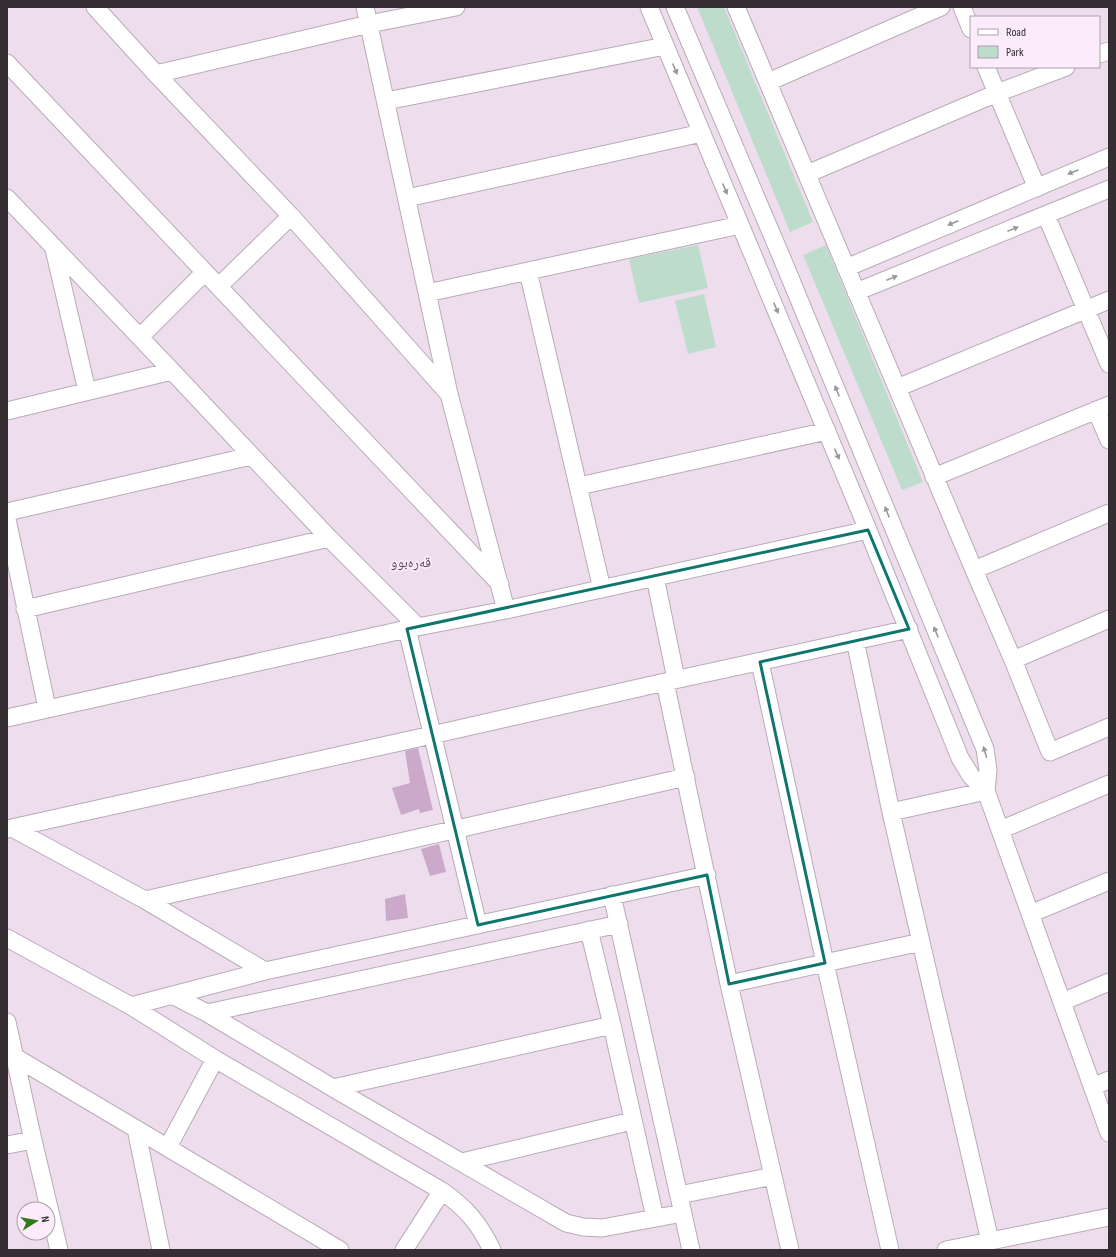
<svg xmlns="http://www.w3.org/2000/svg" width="1116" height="1257" font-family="'Sofia Sans Condensed','Noto Naskh Arabic',sans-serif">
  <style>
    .green { fill: #bddccb }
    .building { fill: #cba9cb }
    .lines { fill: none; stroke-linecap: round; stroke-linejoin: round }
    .minor-casing { stroke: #b9aab9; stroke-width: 19 }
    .minor { stroke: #fff; stroke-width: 17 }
    .oneway { fill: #9a979a }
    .marked { fill: none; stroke: #0f766e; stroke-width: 3; stroke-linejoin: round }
    .labels { text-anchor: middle; stroke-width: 3.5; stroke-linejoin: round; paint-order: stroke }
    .neighbourhood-label { font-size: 14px; fill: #554855; stroke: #fbebfb }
  </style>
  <rect width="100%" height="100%" fill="#eedeed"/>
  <path class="green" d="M697,7H724L813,222L790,232Z
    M698,245L708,288L639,303L629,259Z
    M826,245L923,482L902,490L803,255Z
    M704,294L716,347L688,354L675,301Z"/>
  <path class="building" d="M418,748L433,810L420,813L419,809L401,815L392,788L410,783L405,751Z
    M439,844L446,872L430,876L421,849Z
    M405,894L408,918L386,921L385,899Z"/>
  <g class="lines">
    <g class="minor-casing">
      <path id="minor" d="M95,7L156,74L291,216L448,393
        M365,7L449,394L506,610
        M649,7L868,530L960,758L971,776L986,791
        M675,7L781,256L985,749L988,770L986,791L1109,1133
        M736,7L974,570L1013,660L1050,752L1109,727
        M962,7L971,29
        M1099,54L1109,51
        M7,63L500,584
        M986,67L1037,188
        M156,74L369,24L456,7
        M768,82L941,7
        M386,101L665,46
        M807,174L997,93L1066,67
        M7,198L172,371L329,538L418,627
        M407,198L702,133
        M1046,215L1109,364
        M54,249L87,391
        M846,268L1109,157
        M528,271L602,589
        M219,286L291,216
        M856,292L1109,189
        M427,293L740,225
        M140,337L205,272
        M897,388L1109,300
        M1096,410L1109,440
        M7,411L172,371
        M934,477L1109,405
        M579,486L827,431
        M7,512L251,456
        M7,519L47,708
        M974,570L1109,513
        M655,577L676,679
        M25,609L329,538
        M407,629L478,925
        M855,640L891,812L990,1241
        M1013,660L1109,619
        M760,662L825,963L890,1250
        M665,682L729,984L790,1250
        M7,718L407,629L506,610L868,530
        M891,812L986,791
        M12,828L145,900L265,971
        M7,829L432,735L665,682L909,629
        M1000,830L1109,784
        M612,895L691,1250
        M145,900L686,777
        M1030,914L1109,881
        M589,930L612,1025L655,1218
        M7,938L131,1006L215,1059L442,1191C466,1208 479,1223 492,1250
        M729,984L921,942
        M172,995L207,1013L333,1088L566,1223L583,1227L602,1228L683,1213
        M1062,1002L1109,982
        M131,1006L265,971L707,875
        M207,1013L619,924
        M7,1022L33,1140L59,1250
        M15,1057L340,1250
        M1092,1087L1109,1080
        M333,1088L612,1025
        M136,1129L161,1250
        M7,1145L33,1140
        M168,1147L215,1059
        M462,1162L632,1121
        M679,1195L773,1176
        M404,1250L442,1191
        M946,1250L1109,1217"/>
    </g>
    <use href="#minor" class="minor"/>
  </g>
  <defs><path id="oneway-solid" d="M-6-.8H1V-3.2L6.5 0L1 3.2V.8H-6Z"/></defs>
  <g class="oneway">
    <use href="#oneway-solid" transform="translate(675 69) rotate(67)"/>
    <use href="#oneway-solid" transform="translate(1073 172) rotate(157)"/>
    <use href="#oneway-solid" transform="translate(725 189) rotate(67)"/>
    <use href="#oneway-solid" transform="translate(953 223) rotate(157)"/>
    <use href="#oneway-solid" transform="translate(1013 229) rotate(-22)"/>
    <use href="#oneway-solid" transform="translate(892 278) rotate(-22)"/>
    <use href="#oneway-solid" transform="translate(776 308) rotate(67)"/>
    <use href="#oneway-solid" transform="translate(837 391) rotate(-112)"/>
    <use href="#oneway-solid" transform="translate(837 454) rotate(67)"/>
    <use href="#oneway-solid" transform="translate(887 512) rotate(-112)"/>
    <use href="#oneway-solid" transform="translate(936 632) rotate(-112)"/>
    <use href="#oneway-solid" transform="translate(985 752) rotate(-106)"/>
  </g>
  <path class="marked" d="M868,530L909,629L760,662L825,963L729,984L707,875L478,925L407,629Z"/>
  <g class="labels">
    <g class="neighbourhood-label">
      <text x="411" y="567">قەرەبوو</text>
    </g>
  </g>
  <rect width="1116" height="1257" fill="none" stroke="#352f34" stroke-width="16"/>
  <rect x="970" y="16" width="130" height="52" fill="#fbebfb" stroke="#aca0ab"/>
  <rect x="978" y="29" width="20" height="6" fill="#ffffff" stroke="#aca0ab"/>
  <text x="1006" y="36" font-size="12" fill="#352f34">Road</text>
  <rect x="978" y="46" width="20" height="12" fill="#bddccb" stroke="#aca0ab"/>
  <text x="1006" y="56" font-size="12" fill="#352f34">Park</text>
  <g transform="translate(36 1221) rotate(79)"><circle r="19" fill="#fbebfb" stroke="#aca0ab"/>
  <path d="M0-3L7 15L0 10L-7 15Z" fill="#34791a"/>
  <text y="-6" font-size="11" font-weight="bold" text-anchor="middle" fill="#352f34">N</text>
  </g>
</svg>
